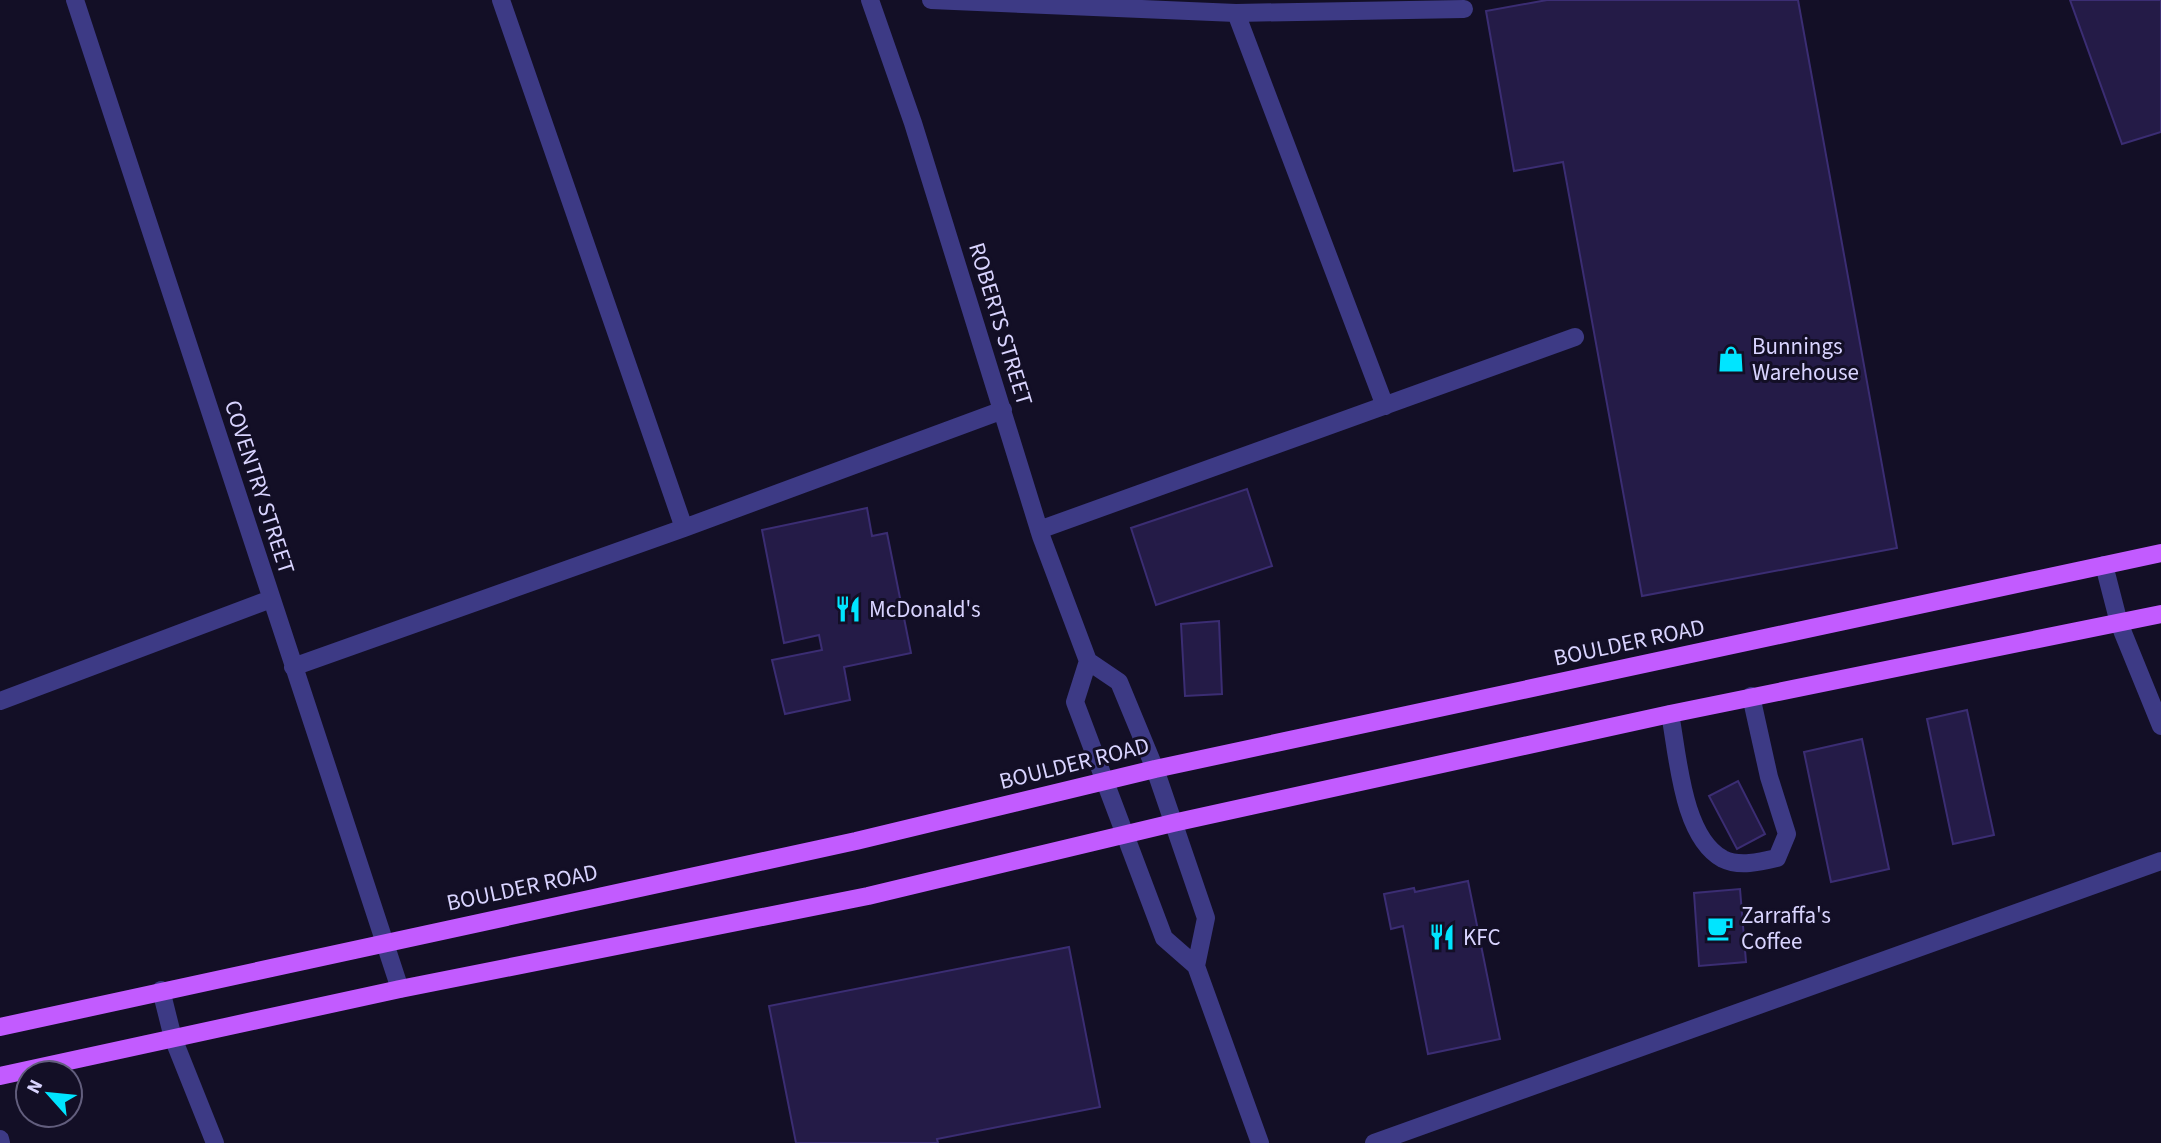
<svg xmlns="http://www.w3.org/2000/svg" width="2161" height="1143" font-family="'Source Sans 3',sans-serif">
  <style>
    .building { fill: #241b47; stroke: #3b2d73; stroke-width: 2 }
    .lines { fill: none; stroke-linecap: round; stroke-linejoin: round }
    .minor { stroke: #3d3a85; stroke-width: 18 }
    .major { stroke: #c25bff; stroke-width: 18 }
    .labels { text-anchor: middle; stroke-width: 6; stroke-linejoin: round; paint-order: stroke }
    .street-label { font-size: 23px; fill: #d9d4ff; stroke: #130f26 }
    .poi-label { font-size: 23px; fill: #d9d4ff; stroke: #130f26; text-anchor: start }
  </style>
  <rect width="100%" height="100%" fill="#130f26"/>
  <path class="building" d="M1547,0H1798L1897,548L1642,596L1563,162L1514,171L1486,11Z
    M2070,0H2161V132L2122,144Z
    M1247,489L1272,566L1156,605L1131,528Z
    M867,508L872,536L887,533L911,653L844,667L850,700L785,714L772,660L822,650L819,635L784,643L762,530Z
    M1219,621L1222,694L1185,696L1181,624Z
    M1967,710L1994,835L1953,844L1927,719Z
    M1862,739L1889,869L1831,882L1804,752Z
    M1738,781L1765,834L1737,849L1709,796Z
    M1468,881L1500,1039L1428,1054L1403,926L1391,929L1384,894L1414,888L1415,892Z
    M1740,889L1746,962L1699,966L1694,893Z
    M1069,947L1100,1107L937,1139L938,1143H796L769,1006Z"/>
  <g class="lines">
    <path class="minor" d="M75,0L400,989
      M501,0L684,528
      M870,0L913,123L1041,536L1088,661L1119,682L1155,769L1206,918L1196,966
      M931,0L1236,13L1464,9
      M1236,13L1385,406
      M1039,530L1575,337
      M2104,565L2119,623L2161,726
      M1088,661L1075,702L1164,938L1196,966L1260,1143
      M293,667L684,528L1003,410
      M0,701L271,599
      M1670,714C1678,755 1682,837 1723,859C1739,867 1760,862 1777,858L1787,834L1769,777L1751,696
      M161,990L173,1038L215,1143
      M0,1139L1,1143
      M1374,1143L2161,861"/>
    <path class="major" d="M0,1027L856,841L1155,769L2161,553
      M0,1076L400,989L868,896L1173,823L1670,714L2161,614"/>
  </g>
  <defs>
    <g id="shop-bare" transform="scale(2.1)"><path d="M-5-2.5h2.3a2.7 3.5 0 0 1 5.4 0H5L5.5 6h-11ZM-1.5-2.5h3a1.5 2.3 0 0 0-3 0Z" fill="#00e5ff" stroke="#130f26" stroke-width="2.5" paint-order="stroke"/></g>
    <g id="restaurant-bare" transform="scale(2.1)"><path d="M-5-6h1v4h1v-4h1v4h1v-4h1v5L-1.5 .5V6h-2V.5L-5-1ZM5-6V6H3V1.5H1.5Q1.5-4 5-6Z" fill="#00e5ff" stroke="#130f26" stroke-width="2.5" paint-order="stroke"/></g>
    <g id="cafe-bare" transform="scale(2.1)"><path d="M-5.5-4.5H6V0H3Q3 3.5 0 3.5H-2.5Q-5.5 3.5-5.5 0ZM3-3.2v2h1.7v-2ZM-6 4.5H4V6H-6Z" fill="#00e5ff" stroke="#130f26" stroke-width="2.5" paint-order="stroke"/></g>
  </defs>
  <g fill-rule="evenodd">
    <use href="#shop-bare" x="1731" y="359"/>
    <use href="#restaurant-bare" x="848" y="609"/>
    <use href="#cafe-bare" x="1720" y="928"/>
    <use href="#restaurant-bare" x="1442" y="937"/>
  </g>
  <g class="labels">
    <g class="street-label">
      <text transform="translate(1001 324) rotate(73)" y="8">ROBERTS STREET</text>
      <text transform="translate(260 487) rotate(72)" y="8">COVENTRY STREET</text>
      <text transform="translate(1629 642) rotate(-12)" y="8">BOULDER ROAD</text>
      <text transform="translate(1074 763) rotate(-14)" y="8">BOULDER ROAD</text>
      <text transform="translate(522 887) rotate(-12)" y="8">BOULDER ROAD</text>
    </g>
    <g class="poi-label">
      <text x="1752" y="354">Bunnings<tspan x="1752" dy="26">Warehouse</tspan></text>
      <text x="869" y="617">McDonald's</text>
      <text x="1741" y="923">Zarraffa's<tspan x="1741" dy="26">Coffee</tspan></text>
      <text x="1463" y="945">KFC</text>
    </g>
  </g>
  <g transform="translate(49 1094) rotate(297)"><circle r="33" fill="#130f26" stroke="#625e7d" stroke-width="2"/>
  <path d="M0-5L12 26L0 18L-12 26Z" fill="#00e5ff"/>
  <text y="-10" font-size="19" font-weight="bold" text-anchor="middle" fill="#d9d4ff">N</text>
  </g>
</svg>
